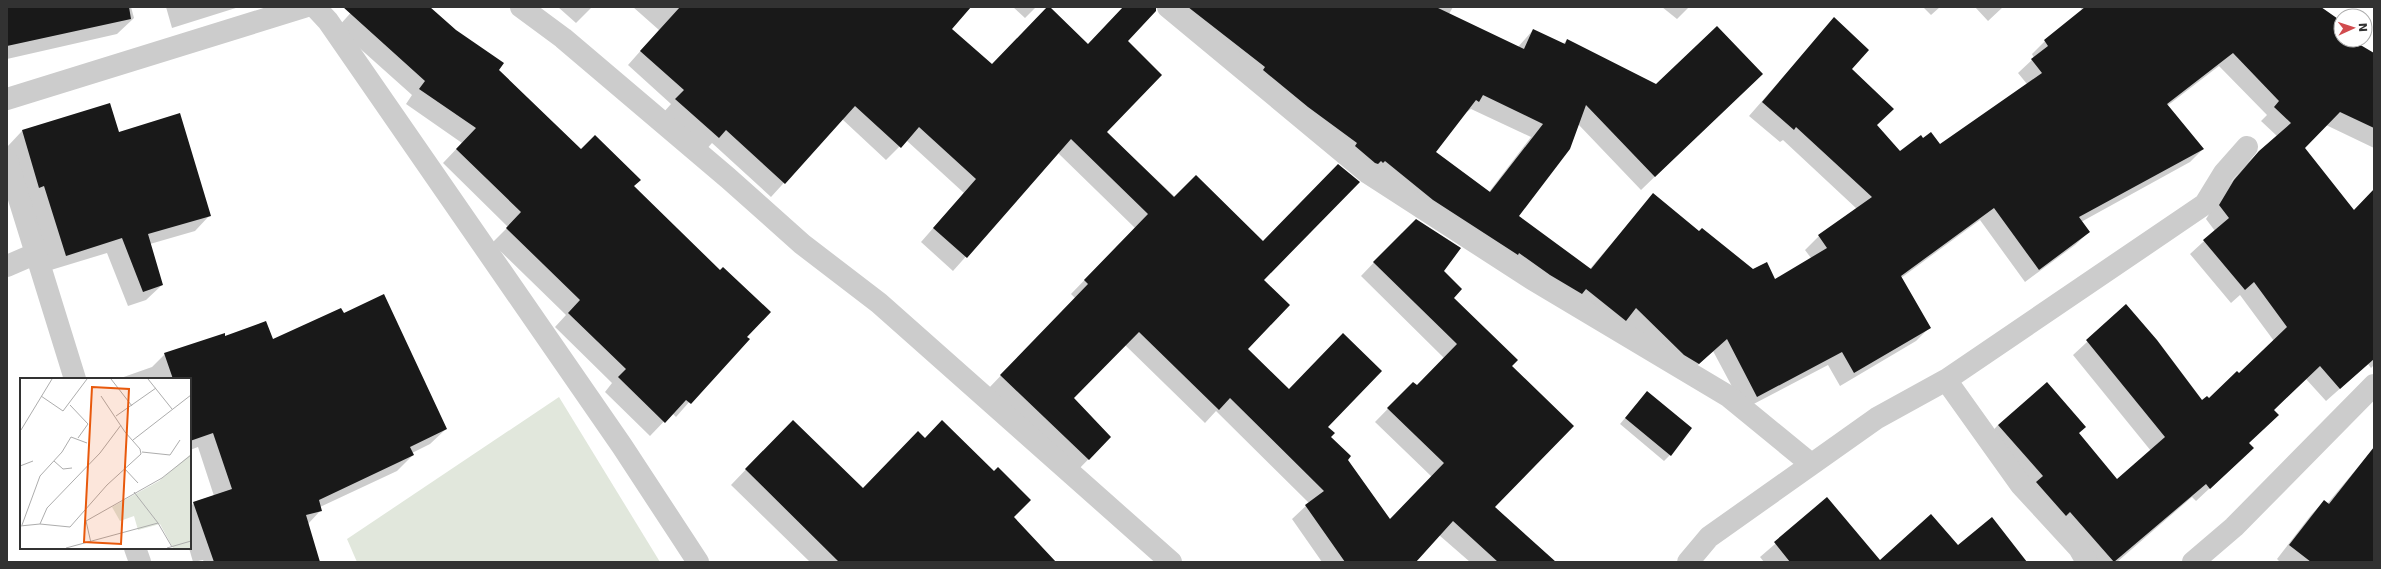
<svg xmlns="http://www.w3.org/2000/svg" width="2381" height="569" font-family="'DejaVu Sans',sans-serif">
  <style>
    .green { fill: #e1e7dc }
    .shadow { fill: #0003; fill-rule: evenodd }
    .building { fill: #191919; fill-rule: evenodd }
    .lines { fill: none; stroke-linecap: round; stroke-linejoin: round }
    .minor { stroke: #ccc; stroke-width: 22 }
    .inset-road { fill: none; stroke: #adadad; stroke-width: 1 }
    .view { fill: #e8590c; fill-opacity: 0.15; stroke: #e8590c; stroke-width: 2 }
    .inset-edge { fill: none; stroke: #323232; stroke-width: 2 }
  </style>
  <rect width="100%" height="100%" fill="#fff"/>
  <path class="green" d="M559,397L660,562H357L347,539Z"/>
  <path class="shadow" d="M7,7H131L134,18L117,34L7,59Z
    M166,7H239L172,28Z
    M356,7H429L581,150L633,186L746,337L676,417L672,413L650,436L605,392L612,383L555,327L566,315L492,243L508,227L443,163L462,143L406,104L412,95L337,28Z
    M558,7H592L576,23Z
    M633,7H971L951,29L991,66L1048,7L1088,45L1124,7H1453L1449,14L1518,47L1533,30L1563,44L1567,40L1657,85L1748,87L1641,190L1578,124L1517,216L1589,270L1653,195L1699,233L1753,270L1775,280L1811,258L1805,250L1819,236L1857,209L1783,140L1780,142L1749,116L1834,19L1851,69L1876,125L1900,153L1923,139L1939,146L2027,84L2018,73L2034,58L2032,54L2045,41L2083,11L2080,7H2319L2341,23V40H2350L2374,54V148L2326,125L2304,148L2353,211L2374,190V365L2371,368L2368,364L2326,401L2306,379L2273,410L2248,443L2253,448L2196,501L2192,497L2117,562H2089L1985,439L1998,425L2078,434L2117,481L2151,451L2073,355L2126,306L2202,402L2209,399L2239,374L2274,341L2240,295L2231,303L2190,254L2215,231L2206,219L2221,195L2245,165L2277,136L2261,121L2267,115L2219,66L2167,106L2203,149L2190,162L2081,222L2089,232L2075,245L2025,282L1980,220L1901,278L1929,328L1916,341L1840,386L1828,365L1744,409L1713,351L1685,377L1568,307L1156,8L1126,41L1106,132L1263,280L1247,349L1327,427L1329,437L1389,521L1432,477L1375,422L1413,383L1417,386L1444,358L1361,276L1402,233L1443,272L1452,299L1510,366L1494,507L1554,562H1470L1439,535L1415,562H1322L1292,519L1309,503L1216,411L1205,423L1125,345L1073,398L1110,437L1075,473L988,389L1075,298L1071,294L1135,228L1058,153L953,271L921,242L964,193L906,140L886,160L842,119L771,197L712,143L705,151L663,113L671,104L628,65L659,30ZM1471,109L1531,137L1489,192L1435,152L1464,114Z
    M1013,7H1036L1025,18Z
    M1662,7H1689L1677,19Z
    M1923,7H1940L1931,15Z
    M1975,7H2003L1988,21Z
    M110,104L118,133L210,215L195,231L150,244L162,285L146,300L128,306L107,253L51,270L24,203L7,147L22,131Z
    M343,315L446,429L430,444L412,453L413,455L397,471L320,507L321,510L308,524L319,562H204L203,560L193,562L189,548L190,507L194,503L214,496L198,447L190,450V379H118L152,367L165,354L225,337L273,341Z
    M1647,392L1670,455L1664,461L1620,424Z
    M778,436L863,489L1013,517L1054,562H810L731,485Z
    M2374,448V562H2280L2277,559L2311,515L2324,501L2327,504Z
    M1827,499L1880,561L1958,546L2026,562H1764L1760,557Z"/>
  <path class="building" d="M7,7H129L131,19L7,46Z
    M343,7H430L456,30L504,63L499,70L581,149L595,135L641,180L634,186L720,270L723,267L771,312L747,337L750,339L691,404L686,400L665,423L618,377L626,369L568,313L580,300L506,228L521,212L456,149L476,128L419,89L425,81Z
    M680,7H971L952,29L992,64L1047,7H1050L1088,44L1123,7H1156V11L1128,41L1162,75L1107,132L1174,197L1196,175L1263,241L1338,164L1360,182L1264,280L1290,305L1248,349L1289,389L1343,333L1382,371L1328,427L1335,433L1331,437L1351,456L1348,460L1390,519L1444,463L1387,408L1413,382L1417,385L1457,344L1373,262L1416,219L1461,248L1444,271L1462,289L1454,298L1518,360L1512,366L1574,426L1495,507L1556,562H1498L1453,521L1416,562H1345L1305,505L1324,491L1230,398L1219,410L1139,332L1074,398L1111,437L1089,460L1000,375L1088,284L1084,280L1148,214L1071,139L967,258L933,228L976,179L919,127L901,148L855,106L785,184L726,130L719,138L675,99L684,90L640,51Z
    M1188,7H1436L1524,49L1533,29L1565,44L1567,39L1656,84L1717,26L1763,74L1655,177L1586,105L1570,149L1519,216L1591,269L1653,193L1699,231L1702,228L1753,269L1767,262L1775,279L1827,248L1818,235L1872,197L1796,127L1794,130L1762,102L1834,17L1869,50L1852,69L1894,109L1877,125L1900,151L1921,135L1923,138L1931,132L1940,144L2042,73L2031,59L2048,46L2044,40L2085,7H2321L2341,21V40H2352L2374,53V128L2340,112L2305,148L2354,210L2374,189V359L2340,389L2320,366L2274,410L2279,415L2249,443L2254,448L2210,489L2206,484L2114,562L2070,512L2066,516L2036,482L2043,476L1998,425L2047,382L2086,427L2079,433L2117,479L2165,437L2086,340L2126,304L2157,340L2202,400L2207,396L2209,398L2237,371L2239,373L2287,327L2254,282L2245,290L2203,240L2229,218L2219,205L2234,180L2259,151L2291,123L2274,107L2279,101L2233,53L2167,104L2204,149L2079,217L2090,232L2039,270L1994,208L1901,276L1931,328L1854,373L1842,352L1757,397L1727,339L1699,364L1684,355L1636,308L1626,321L1586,289L1582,294L1550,275L1519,253L1518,255L1433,200L1385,161L1383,163L1381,161L1378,164L1375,163L1355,146L1357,143L1308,107L1263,70L1265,67ZM1483,95L1543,124L1490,192L1436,152L1476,100L1479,102Z
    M110,103L119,132L180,113L211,216L148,234L163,285L143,292L122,238L66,256L44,186L39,188L22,130Z
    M384,294L447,429L410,447L414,455L319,500L322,511L306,515L320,562H214L193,502L232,489L213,433L190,441V379H173L164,353L225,333V336L266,321L273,339L341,308L344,313Z
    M1647,391L1692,428L1671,456L1625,418Z
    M793,420L863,488L918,431L925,438L942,420L994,471L998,467L1031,500L1014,517L1056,562H839L745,469Z
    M2374,447V562H2311L2289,545L2324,500L2329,504Z
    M1827,497L1880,560L1931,514L1958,545L1992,517L2027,562H1790L1774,542Z"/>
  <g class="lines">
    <path class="minor" d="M315,7L328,21L622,446L698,562
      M521,7L563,38L728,178L802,244L879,303L1171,562
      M1168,7L1368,173L1532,279L1728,396L1811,464
      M7,99L304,7
      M7,160L75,379
      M7,266L37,253
      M1946,380L2021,485L2079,548L2087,562
      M135,548L140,562
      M1688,562L1709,537L1877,418L1946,380L2205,204L2224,173L2247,147
      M2193,562L2234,527L2374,385"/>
  </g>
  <g transform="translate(20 378)">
    <rect width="171" height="171" fill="#fff"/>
    <path d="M171,76V170H153L140,146L118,152L114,138L100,143L92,129L139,103Z" fill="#e1e7dc"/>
    <path class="inset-road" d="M91,1L112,28M128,1L152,31M21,18L43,33L67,1M50,27L68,46L58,60M96,38L136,10M1,52L32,1M113,62L171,17M122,74L150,77L160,62M34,83L43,91L52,90M0,88L13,83M104,90L118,105M114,114L138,145M20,146L27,130L80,75L101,47M2,147L20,98L42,74L51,59L67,65M0,148L20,146L50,149L87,107L121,76L120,71L105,54L81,18M71,165L66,143L142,100L171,77M46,170L138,145L152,169M147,170L171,163"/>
    <path class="view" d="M72,9L109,11L101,166L64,164Z"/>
    <rect width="171" height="171" class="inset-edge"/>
  </g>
  <rect width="2381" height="569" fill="none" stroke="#323232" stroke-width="16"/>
  <g transform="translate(2353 28) rotate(87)"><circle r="19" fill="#ffffff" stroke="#adadad"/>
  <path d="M0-3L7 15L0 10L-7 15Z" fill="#d14b4e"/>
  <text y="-6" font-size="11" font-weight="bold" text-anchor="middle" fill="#323232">N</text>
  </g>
</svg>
